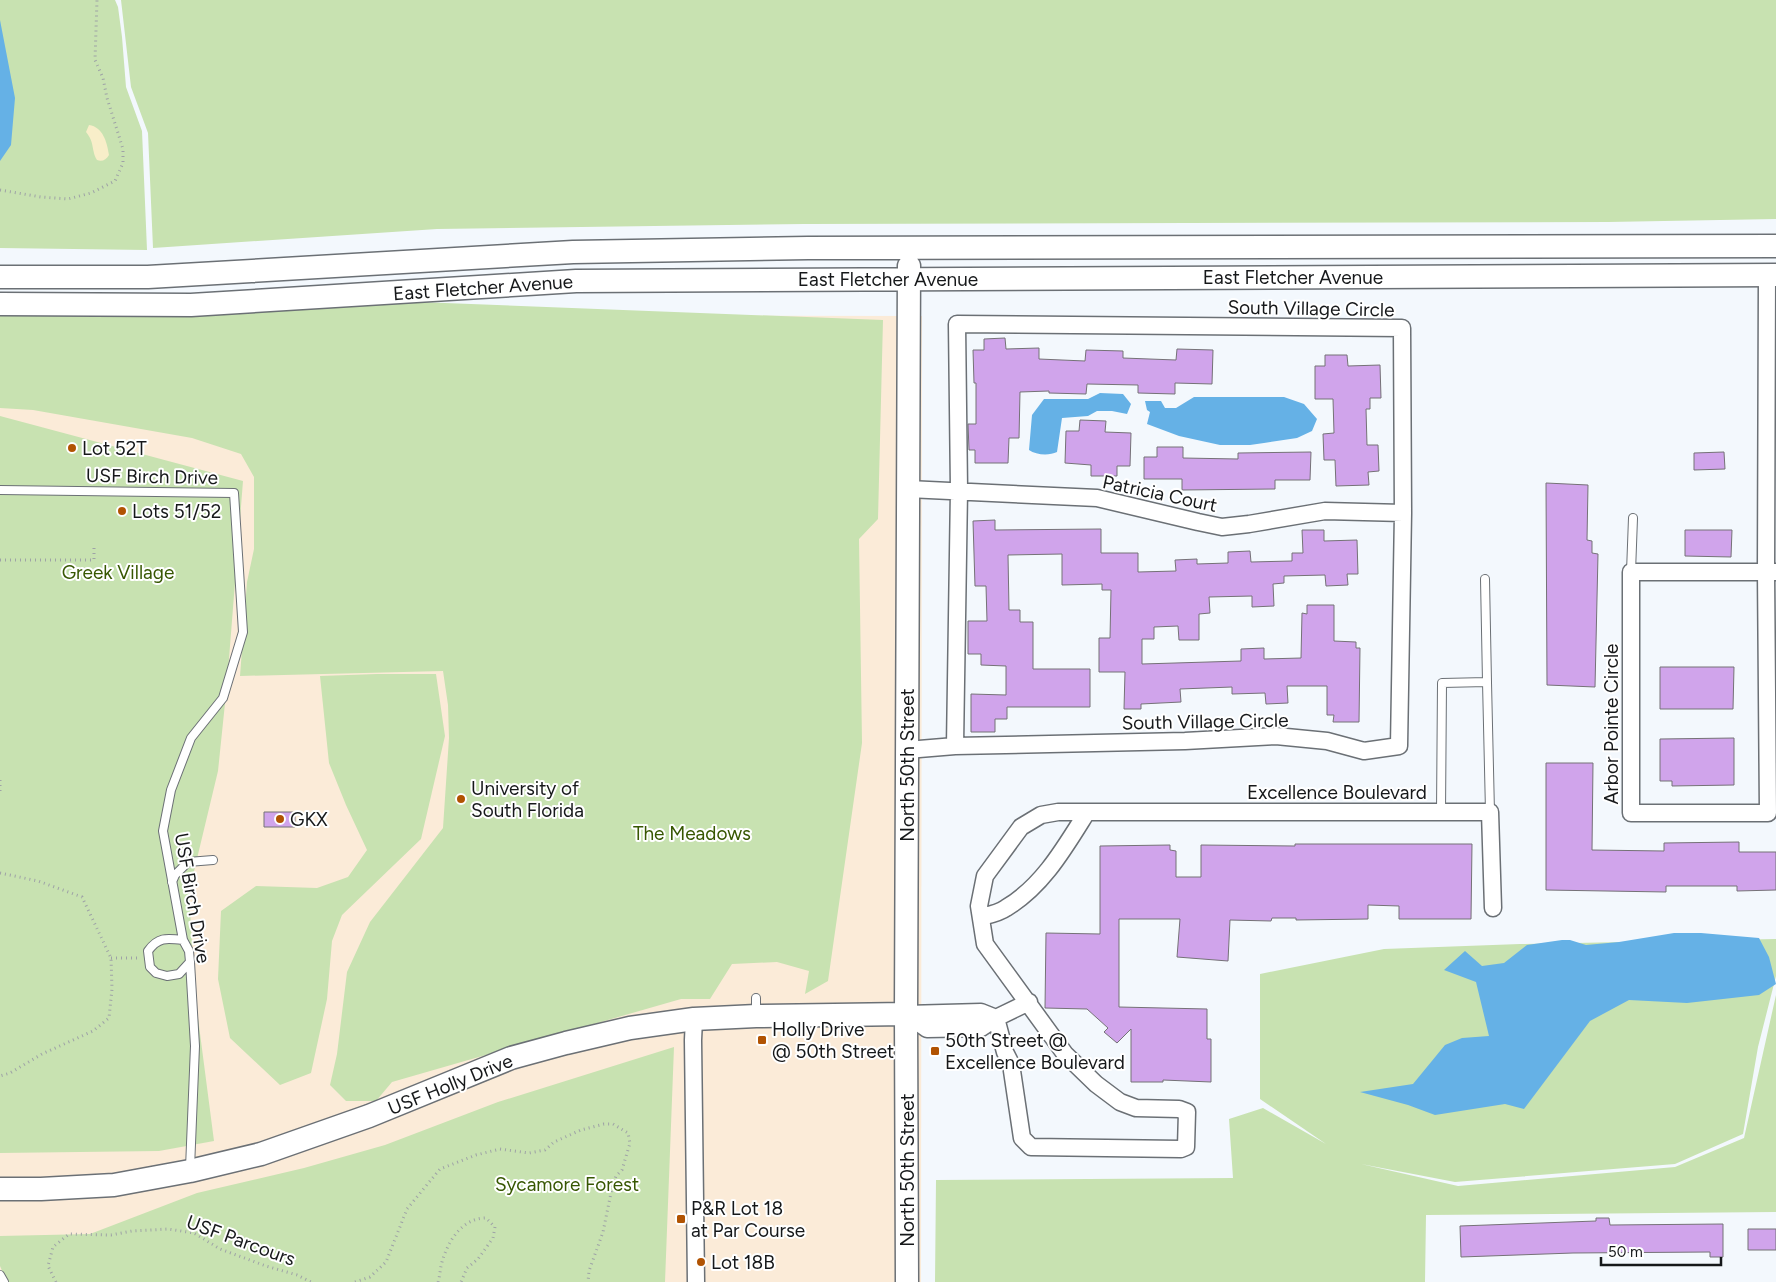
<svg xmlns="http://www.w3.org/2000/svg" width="1776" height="1282" font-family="Figtree,sans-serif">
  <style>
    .education { fill: #fbebd8 }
    .green { fill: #c8e2b1 }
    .sand { fill: #f8eec9 }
    .water { fill: #65b1e6 }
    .building { fill: #d0a4eb; stroke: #757277 }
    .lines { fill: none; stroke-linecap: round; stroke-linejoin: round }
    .lane-casing { stroke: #6b7075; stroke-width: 10 }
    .street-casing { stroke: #6b7075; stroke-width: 19 }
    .secondary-casing { stroke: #6b7075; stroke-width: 25 }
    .path { stroke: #9ea2a6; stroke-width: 3; stroke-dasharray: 1 4; stroke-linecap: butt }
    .lane { stroke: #fff; stroke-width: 8 }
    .street { stroke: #fff; stroke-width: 16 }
    .secondary { stroke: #fff; stroke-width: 22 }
    .poi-dot { fill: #b15302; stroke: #fff; stroke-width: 2 }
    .labels { text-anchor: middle; stroke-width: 4; stroke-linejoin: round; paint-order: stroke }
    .street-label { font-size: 19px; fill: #16181a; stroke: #fff }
    .poi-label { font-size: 19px; fill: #16181a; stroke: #fff; text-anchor: start }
    .park-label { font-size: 19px; fill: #375702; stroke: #fff }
  </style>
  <rect width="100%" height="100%" fill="#f3f8fd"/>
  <path class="education" d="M0,315L922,316L921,1282H0Z"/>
  <path class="green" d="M0,0H115L118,7L122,37L126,87L142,131L147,250L0,248Z
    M121,0H1776V219L1608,222L804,224L437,229L153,248L148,133L131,87Z
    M419,302L883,320L878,519L859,539L862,743L828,981L805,994L809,971L777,962L732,964L710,999H681L392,1082L376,1101H346L330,1085L337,1054L347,972L370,922L443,828L449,738L448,705L443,671L240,676L247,582L254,549V477L241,454L192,438L33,410L0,408V312Z
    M0,416L243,481L227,684L218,771L189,892L195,995L214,1141L159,1151L0,1153Z
    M377,674H436L445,736L421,839L342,915L332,941L327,999L311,1073L280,1085L230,1038L218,979L221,911L256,886L317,888L348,877L367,850L346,805L329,763L320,676Z
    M1776,939V976L1758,1047L1743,1134L1675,1164L1455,1182L1361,1164L1458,1186L1675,1167L1744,1138L1776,995V1212L1426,1215L1425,1282H935L936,1180L1233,1178L1229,1119L1263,1108L1326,1144L1260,1099V974L1384,949L1520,944Z
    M674,1047L665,1282H7L0,1266V1236L90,1234L197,1193L304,1168L385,1145L498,1102Z"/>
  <path class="sand" d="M89,125C103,127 107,142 109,155C106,160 102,162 97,160C91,150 95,143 86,132Z"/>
  <path class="water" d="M0,20L15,98L11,145L0,161Z
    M1100,393L1123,394L1131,404L1127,414L1112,411H1097L1088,416L1062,418L1057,452C1049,456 1036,455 1029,450L1032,415L1044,399H1088Z
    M1194,397H1284L1304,404L1317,419L1312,431L1297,438L1264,443L1250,445H1220L1179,436L1147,424L1150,412L1147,410L1145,401H1161L1165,408H1176Z
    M1674,933H1701L1759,938L1769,957L1776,984L1759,995L1687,1003L1629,1000L1590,1021L1524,1109L1505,1104L1435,1115L1408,1105L1360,1092L1413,1084L1445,1045L1462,1038L1489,1036L1476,982L1444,970L1465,951L1482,966L1504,963L1527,945L1562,940H1570L1586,945L1619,942Z"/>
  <path class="building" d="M1005,338L1006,349L1039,348V359L1085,361L1086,350L1123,351V358L1176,360L1177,349L1213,350L1212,384L1175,383V394L1138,393V385L1087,384L1086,394L1049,393V391L1020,392L1019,438H1009L1008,463H975V450H969L968,424H976V383H974L973,350H984V339Z
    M1325,355H1347L1348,366L1380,365L1381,398H1370V409H1366L1367,445H1378L1379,471L1368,472L1369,485L1336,486L1335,460H1324L1323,434L1334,433L1333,399H1315V366H1325Z
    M1080,420L1106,421L1105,432L1131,433L1130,466H1117V476H1091V465L1065,463L1066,431H1079Z
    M1157,447H1183V458L1238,459V453L1311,452L1310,480H1275V489L1182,490V479H1144V457H1157Z
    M1724,452L1725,469L1694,470V453Z
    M1546,483L1588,485L1587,540L1592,541V553L1598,554L1595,687L1547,685Z
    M995,520V530L1101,529V553H1138V572L1176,571L1175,560L1197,559V564L1228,563V552L1250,551L1251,562L1292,561V553H1303L1302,530H1324V541L1357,540L1358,574H1347L1348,585L1326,586L1325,575L1284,576V583L1273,584L1274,606L1252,607V596L1209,597L1210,613L1199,614V640H1179L1178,626L1154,627V639H1142V664L1241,661V649L1264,648V659L1301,658L1302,613L1307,614V605H1334V641L1356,642V648H1360L1359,722H1333L1334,715H1327V686H1287L1288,703L1266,704L1265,693L1232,694V687L1180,689L1181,702L1141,704V709H1124L1125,672H1099V638H1110L1111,590H1102V584L1062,585V554L1008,555L1009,610H1020V622H1033V669H1090V707H1007V719H995V732H971V694L1006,695V666L981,665V654H968V621H987L986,586H975L973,521Z
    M1685,530H1732L1731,557L1685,556Z
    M1660,667H1734L1733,709H1660Z
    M1734,738V785L1672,786V781H1660V739Z
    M1546,763H1593L1592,850L1664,851V843L1739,842V852H1776V890L1737,891V886H1666V892L1546,890Z
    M264,812H295V827H264Z
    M1295,844H1472L1471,919H1399V906L1368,905V919L1296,920V918H1272L1271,921L1230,920L1228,961L1177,957L1180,919H1119V1007L1207,1009V1039H1211V1082L1163,1080V1082H1131V1029L1117,1043L1104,1032L1108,1028L1087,1009L1045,1008L1046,933L1100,934V846L1170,845V850L1176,851V877H1201V845L1295,846Z
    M1596,1218H1609L1610,1225L1723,1224V1257H1710V1252L1573,1253L1461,1257L1460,1226L1596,1221Z
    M1748,1229H1776V1250H1748Z"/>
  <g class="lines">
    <g class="lane-casing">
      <path id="lane" d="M0,490L234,493L243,632L223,698L191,738L171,790L163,831L183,940L189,951L190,962L195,1046L190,1168
        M1631,572L1633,518
        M1487,682L1490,812
        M1441,812L1442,683L1487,682L1485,579
        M172,882L175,875L188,862L213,860
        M183,940C166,938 158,937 148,951L150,967L156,973L167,976L179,974L190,962
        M756,1014V998
        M0,1275L4,1282"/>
    </g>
    <g class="street-casing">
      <path id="street" d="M1767,275L1766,572L1768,813H1631V572H1776
        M908,489L1097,498L1198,522L1222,527L1249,524L1325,511L1403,513
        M907,750L955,746L1185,741L1276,736L1327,741L1364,751L1399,746L1403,513L1402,328L957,324L959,490L955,746
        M981,917C989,915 999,913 1006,908C1043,886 1065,847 1087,812
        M1029,1002L996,1018L1005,1052L1011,1064L1022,1138L1031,1147L1181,1149L1186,1147L1187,1112L1179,1109L1136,1108L1120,1102L1096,1084L1065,1054L985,944L979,906L985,876L1021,827L1041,815L1058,812H1490L1493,908
        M981,1012L996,1018L981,1028L927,1029L906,1014Z
        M694,1019L693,1040L696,1282"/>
    </g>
    <g class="secondary-casing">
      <path id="secondary" d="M0,277H148L573,252L808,248L1776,246
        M0,304L191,305L576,281L1776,275
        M0,1189H41L114,1185L190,1171L261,1154L369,1116L511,1058L566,1043L630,1028L694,1019L756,1016L906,1014
        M907,1282L906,1014L909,266"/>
    </g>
    <path class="path" d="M0,190L41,197L68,199L91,193L115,181L123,163V149L107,98L103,78L95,60L97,0
      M0,560H94V546
      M0,780V791
      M0,873L38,881L82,897L111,958L112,989L109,1018L93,1031L42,1054L10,1073L0,1076
      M111,958H138
      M56,1282L48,1266L53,1247L69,1234L111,1235L132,1231L168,1229L194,1233L220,1249L266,1266L297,1275L311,1282
      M355,1282L370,1277L386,1262L407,1209L440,1169L476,1155L500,1149L529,1153L545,1150L554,1142L581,1130L604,1124H613L628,1133L630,1143L622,1170L616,1176L612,1188L603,1232L589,1271L588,1282
      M438,1282C440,1276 440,1269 442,1262C448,1241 462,1218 486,1218L495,1227L493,1238L478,1259L467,1268L461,1282"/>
    <use href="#lane" class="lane"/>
    <use href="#street" class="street"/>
    <use href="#secondary" class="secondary"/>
  </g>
  <g class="poi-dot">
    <circle cx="72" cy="448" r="5"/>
    <circle cx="122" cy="511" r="5"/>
    <circle cx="461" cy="799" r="5"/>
    <circle cx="280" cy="819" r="5"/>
    <rect x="757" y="1035" width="10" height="10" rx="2.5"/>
    <rect x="930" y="1046" width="10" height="10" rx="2.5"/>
    <rect x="676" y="1214" width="10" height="10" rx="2.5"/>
    <circle cx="701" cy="1262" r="5"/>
  </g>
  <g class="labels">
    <g class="street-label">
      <text x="1293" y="284">East Fletcher Avenue</text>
      <text x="888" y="286">East Fletcher Avenue</text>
      <text transform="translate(483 287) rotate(-4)" y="7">East Fletcher Avenue</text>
      <text transform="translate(1311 308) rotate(1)" y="7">South Village Circle</text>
      <text transform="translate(152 476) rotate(1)" y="7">USF Birch Drive</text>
      <text transform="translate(1160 493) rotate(12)" y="7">Patricia Court</text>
      <text transform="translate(1205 721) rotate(-1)" y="7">South Village Circle</text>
      <text transform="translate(1611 724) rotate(-90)" y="7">Arbor Pointe Circle</text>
      <text transform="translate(907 765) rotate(-90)" y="7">North 50th Street</text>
      <text x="1337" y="799">Excellence Boulevard</text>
      <text transform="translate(193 898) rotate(80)" y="7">USF Birch Drive</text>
      <text transform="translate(450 1084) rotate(-22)" y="7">USF Holly Drive</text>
      <text transform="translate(907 1170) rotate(-90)" y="7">North 50th Street</text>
      <text transform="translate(241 1240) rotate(20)" y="7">USF Parcours</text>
    </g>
    <g class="poi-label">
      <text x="82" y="455">Lot 52T</text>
      <text x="132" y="518">Lots 51/52</text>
      <text x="471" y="795">University of<tspan x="471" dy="22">South Florida</tspan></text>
      <text x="290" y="826">GKX</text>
      <text x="772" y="1036">Holly Drive<tspan x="772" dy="22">@ 50th Street</tspan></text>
      <text x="945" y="1047">50th Street @<tspan x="945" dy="22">Excellence Boulevard</tspan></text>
      <text x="691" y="1215">P&amp;R Lot 18<tspan x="691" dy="22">at Par Course</tspan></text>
      <text x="711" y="1269">Lot 18B</text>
    </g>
    <g class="park-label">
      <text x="118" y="579">Greek Village</text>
      <text x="692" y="840">The Meadows</text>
      <text x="567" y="1191">Sycamore Forest</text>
    </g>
  </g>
  <path d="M1601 1257v8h120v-8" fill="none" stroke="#16181a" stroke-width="2.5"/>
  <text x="1608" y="1257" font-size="15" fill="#16181a" stroke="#ffffff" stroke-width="4" paint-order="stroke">50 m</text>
</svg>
